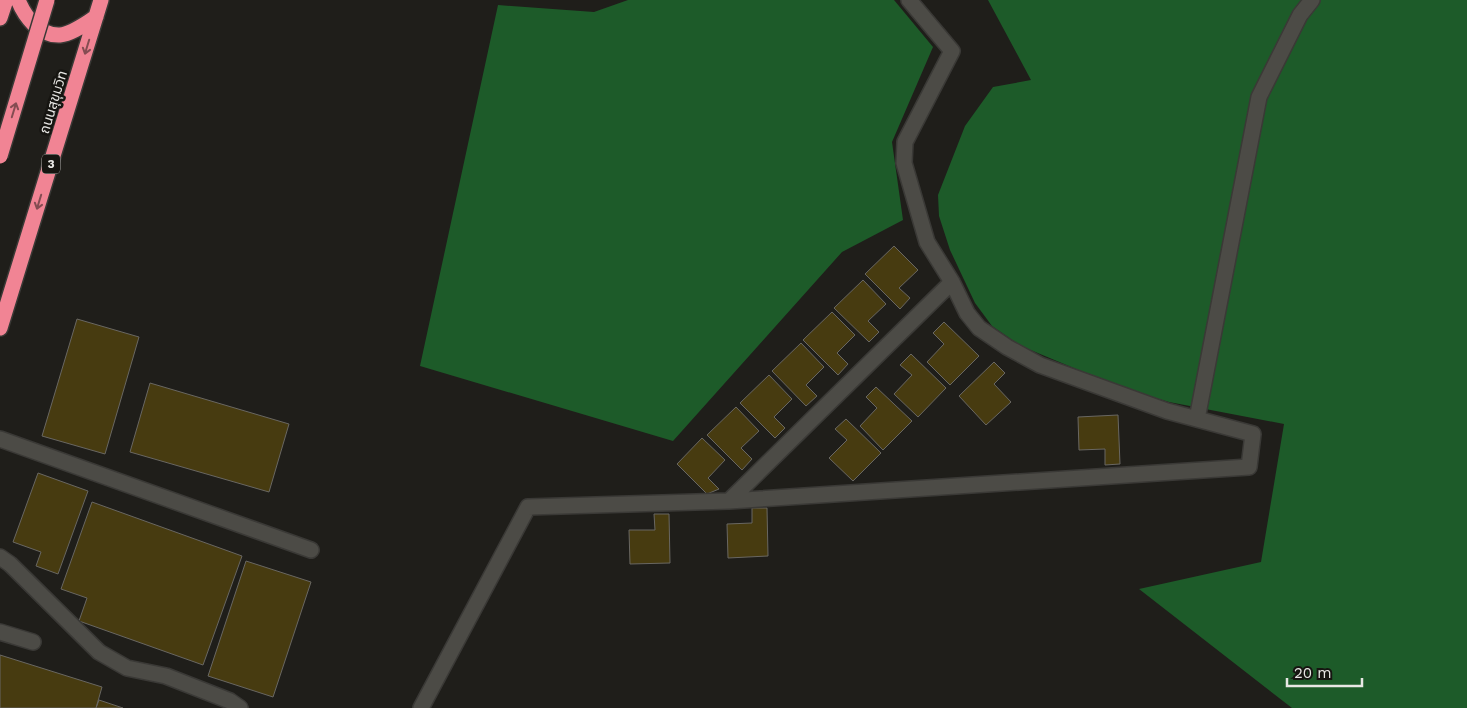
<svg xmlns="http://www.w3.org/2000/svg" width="1467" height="708" font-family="'Work Sans','Noto Sans Thai',sans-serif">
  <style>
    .forest { fill: #1d5b29 }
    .building { fill: #473b10; stroke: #696762 }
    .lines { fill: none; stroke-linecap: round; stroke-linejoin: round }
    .minor-casing { stroke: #3a3936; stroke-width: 18 }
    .highway-casing { stroke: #3a3936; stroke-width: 18 }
    .minor { stroke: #4c4b46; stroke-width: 15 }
    .highway { stroke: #f18494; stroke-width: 15 }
    .highway-bridge-casing { stroke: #3a3936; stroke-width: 18; stroke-linecap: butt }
    .highway-bridge { stroke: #f18494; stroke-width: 15 }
    .oneway { stroke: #844c52 }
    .labels { text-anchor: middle; stroke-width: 5; stroke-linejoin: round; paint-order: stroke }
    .shield { fill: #161511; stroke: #a9a8a5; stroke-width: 1 }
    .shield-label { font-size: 12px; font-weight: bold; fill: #e8e7e4 }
    .street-label { font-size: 14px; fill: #e8e7e4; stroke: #161511 }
  </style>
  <rect width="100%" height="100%" fill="#1f1e1a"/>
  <path class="forest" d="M628,0H894L933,47L892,142L903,220L842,252L673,441L420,366L498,5L594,12Z
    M988,0H1467V708H1292L1139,589L1261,562L1284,424L1169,402L1119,387L1021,346L992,326L975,303L950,250L939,216L938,195L965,126L993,87L1031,80Z"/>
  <path class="building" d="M894,246L918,270L899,288L910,298L900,309L865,274Z
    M863,280L886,304L868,321L879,332L869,342L834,308Z
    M832,312L855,335L837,353L848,364L838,375L803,340Z
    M77,319L139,337L105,454L42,436Z
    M944,322L979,356L950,385L927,362L944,344L933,333Z
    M801,343L824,367L806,385L817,396L806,406L772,371Z
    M911,354L946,388L918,417L894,394L912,375L900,365Z
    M994,362L1005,373L994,384L1011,402L986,425L959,396Z
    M769,375L792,399L774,417L785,428L775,438L740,403Z
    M150,383L289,424L269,492L130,452Z
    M876,387L912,421L883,450L860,426L877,408L866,397Z
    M736,407L759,431L741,448L752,459L742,470L707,435Z
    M1118,415L1120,464L1105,465V449L1079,450L1078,417Z
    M846,419L881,453L853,481L829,458L847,440L835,429Z
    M702,438L725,460L708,478L719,489L707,494L677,464Z
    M38,473L88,491L58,574L36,566L41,552L13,542Z
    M92,502L242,556L203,665L79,621L87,598L61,589Z
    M752,508H767L768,556L728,558L727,524L752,523Z
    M654,514H669L670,563L630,564L629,530H655Z
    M246,561L311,582L273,697L208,676Z
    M0,655L102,687L96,708H0Z
    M99,700L123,708H96Z"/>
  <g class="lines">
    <g class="minor-casing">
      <path id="minor" d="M1197,419L1259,97L1300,15L1312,0
        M0,439L311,550
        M729,501L952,282
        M0,557L10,564L99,652L127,668L166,676L230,701L240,708
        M0,632L33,642
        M421,708L528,507L729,501L1249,467L1253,434L1167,411L1040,365L1007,347L979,328L967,313L952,282L927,242L904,163L905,142L952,51L909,0"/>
    </g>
    <g class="highway-casing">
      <path id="highway" d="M18,0C25,17 39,36 60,35C72,34 86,23 96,17
        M0,18L6,0
        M0,328L101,0"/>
    </g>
    <use href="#minor" class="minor"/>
    <use href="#highway" class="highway"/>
    <g class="highway-bridge-casing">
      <path id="highway-bridge" d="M0,156L47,0"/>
    </g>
    <use href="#highway-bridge" class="highway-bridge"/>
  </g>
  <defs><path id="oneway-shaft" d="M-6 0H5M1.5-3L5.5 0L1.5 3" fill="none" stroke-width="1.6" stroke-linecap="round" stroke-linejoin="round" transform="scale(1.25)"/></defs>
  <g class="oneway">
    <use href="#oneway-shaft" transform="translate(87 47) rotate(107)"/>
    <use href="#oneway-shaft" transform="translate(14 110) rotate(-73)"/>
    <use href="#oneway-shaft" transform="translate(39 202) rotate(107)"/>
  </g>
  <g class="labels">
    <rect class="shield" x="42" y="154.5" width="18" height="19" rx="4"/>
    <g class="shield-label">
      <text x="51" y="168">3</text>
    </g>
    <g class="street-label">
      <text transform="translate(53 102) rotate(-73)" y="5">ถนนสุขุมวิท</text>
    </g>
  </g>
  <path d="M1287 678v8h75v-8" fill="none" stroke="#e8e7e4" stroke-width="2.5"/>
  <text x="1294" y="678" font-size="15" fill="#e8e7e4" stroke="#161511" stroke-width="4" paint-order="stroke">20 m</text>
</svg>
